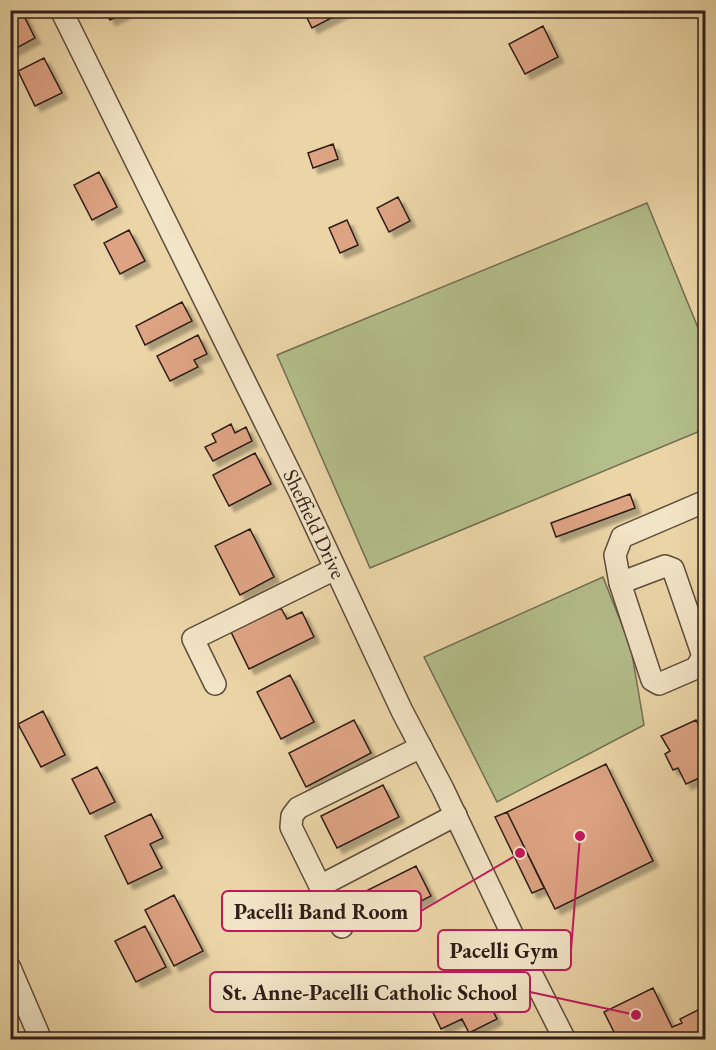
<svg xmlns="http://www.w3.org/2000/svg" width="716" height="1050" font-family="'EB Garamond',serif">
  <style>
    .green { fill: #b3be8a; stroke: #716e52; stroke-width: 1.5 }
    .building { fill: #dda383; stroke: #2f1e19; stroke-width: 1.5; filter: url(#shadow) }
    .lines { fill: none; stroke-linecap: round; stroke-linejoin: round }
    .minor-casing { stroke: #5e4c3c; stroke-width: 24 }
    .minor { stroke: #f2e4c6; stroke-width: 21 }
    .labels { text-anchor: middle; stroke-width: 5; stroke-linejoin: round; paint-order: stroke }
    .street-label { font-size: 21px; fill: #2f1e19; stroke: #f2e4c6 }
    .leader { fill: none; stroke: #c2185b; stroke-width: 2 }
    .callout-dot { fill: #c2185b; stroke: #f2e4c6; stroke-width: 2 }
    .callout { fill: #f2e4c6; stroke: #c2185b; stroke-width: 2 }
    .callout-label { font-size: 22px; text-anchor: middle; font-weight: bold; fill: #2f1e19 }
  </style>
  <defs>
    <filter id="shadow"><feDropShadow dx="5.5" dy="5.5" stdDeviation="1.5" flood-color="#0004"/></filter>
  </defs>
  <rect width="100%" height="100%" fill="#ebd5a7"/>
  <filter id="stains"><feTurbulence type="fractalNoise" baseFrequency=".00333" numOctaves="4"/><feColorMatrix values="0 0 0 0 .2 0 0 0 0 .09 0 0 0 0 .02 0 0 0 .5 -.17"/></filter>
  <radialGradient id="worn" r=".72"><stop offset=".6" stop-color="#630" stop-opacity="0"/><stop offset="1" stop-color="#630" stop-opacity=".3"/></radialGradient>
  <path class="green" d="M647,203L705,345V429L370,568L277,355Z
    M603,577L631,648L644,725L497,802L424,657Z"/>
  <path class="building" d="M10,10H21L35,38L11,51Z
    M105,10H130L110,20Z
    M303,10H342L343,12L312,28Z
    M543,26L558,57L525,74L509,44Z
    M44,58L62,93L35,106L18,71Z
    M333,144L338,159L313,168L308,153Z
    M99,172L117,207L92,220L74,185Z
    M398,197L410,221L389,232L377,208Z
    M347,220L358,245L340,253L329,228Z
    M129,230L145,261L120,274L104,243Z
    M182,302L192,321L145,345L136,326Z
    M198,335L207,354L194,360L198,367L170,381L157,356Z
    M231,424L235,433L246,427L252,441L213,461L205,447L216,442L212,434Z
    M255,453L271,484L229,506L213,475Z
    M630,494L635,508L556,537L551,523Z
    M250,529L274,577L240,595L215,546Z
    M281,608L287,619L302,612L314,637L249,669L231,632Z
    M290,675L314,722L281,739L257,692Z
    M43,711L65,755L41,767L18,724Z
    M354,720L371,753L306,787L289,753Z
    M696,720L706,739V775L686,784L678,768L673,770L665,754L670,751L661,736Z
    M606,764L653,861L555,909L507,812Z
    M97,767L115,802L90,814L72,779Z
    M383,785L399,817L337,848L321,816Z
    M507,812L544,888L532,893L495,817Z
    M151,814L163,838L150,844L162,868L128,884L105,836Z
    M416,866L431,896L378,923L362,893Z
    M174,895L203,951L174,966L145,910Z
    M145,926L166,967L136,982L115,941Z
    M477,978L497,1019L469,1033L462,1019L441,1029L428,1002Z
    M653,988L672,1027L682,1023L680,1019L706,1006V1040H618L604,1012Z"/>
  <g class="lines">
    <g class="minor-casing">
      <g id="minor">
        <path id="s1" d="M61,10L299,491L402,711L443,789L525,961L565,1040"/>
        <path d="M665,566L673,569L703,656L696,668L659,684L652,680L620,583Z"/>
        <path d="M620,583L615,555L622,537L706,501"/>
        <path d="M215,684L193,639L335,569"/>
        <path d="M320,886L291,827L292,816L298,808L421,747"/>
        <path d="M342,927L320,886L456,815"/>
        <path d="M10,968L41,1040"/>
      </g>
    </g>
    <use href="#minor" class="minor"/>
  </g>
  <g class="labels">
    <g class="street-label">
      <text dy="7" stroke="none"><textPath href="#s1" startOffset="573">Sheffield Drive</textPath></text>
    </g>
  </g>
  <path class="leader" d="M520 853L421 911M580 836L571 950M636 1015L530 992"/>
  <g class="callout-dot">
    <circle cx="520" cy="853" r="6"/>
    <circle cx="580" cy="836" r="6"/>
    <circle cx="636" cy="1015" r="6"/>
  </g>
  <g class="callout">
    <rect x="222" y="891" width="199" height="40" rx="6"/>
    <rect x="438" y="930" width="133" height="40" rx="6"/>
    <rect x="210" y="972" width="320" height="40" rx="6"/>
  </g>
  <g class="callout-label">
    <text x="321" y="919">Pacelli Band Room</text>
    <text x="504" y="958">Pacelli Gym</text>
    <text x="370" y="1000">St. Anne-Pacelli Catholic School</text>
  </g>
  <rect width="716" height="1050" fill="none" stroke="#ebd5a7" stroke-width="36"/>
  <rect x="12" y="12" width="692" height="1026" fill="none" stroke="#2f1e19" stroke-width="3"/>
  <rect x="18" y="18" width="680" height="1014" fill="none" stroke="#2f1e19" stroke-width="1.5"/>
  <rect width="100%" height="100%" filter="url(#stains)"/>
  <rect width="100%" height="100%" fill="url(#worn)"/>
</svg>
